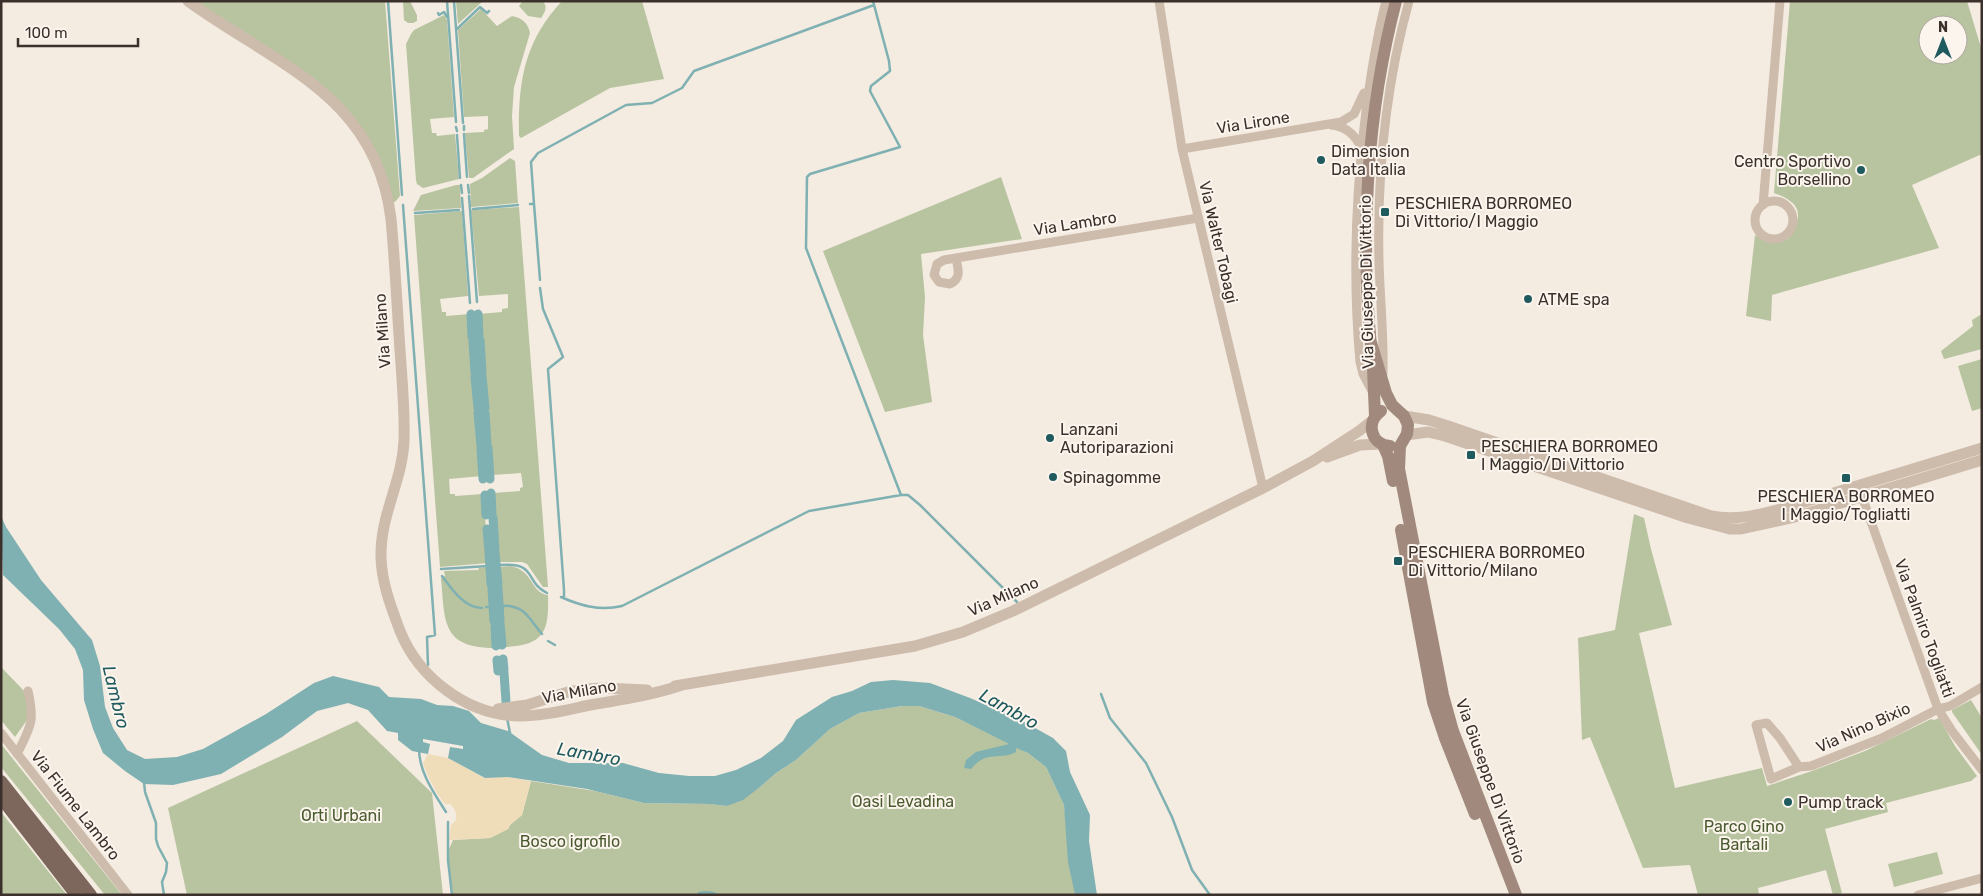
<svg xmlns="http://www.w3.org/2000/svg" width="1983" height="896" font-family="Rubik,sans-serif">
  <style>
    .green { fill: #b8c4a0; fill-rule: evenodd }
    .sand { fill: #efdcb8 }
    .water { fill: #7fb0b2 }
    .lines { fill: none; stroke-linecap: round; stroke-linejoin: round }
    .stream { stroke: #7fb0b2; stroke-width: 2.5 }
    .canal { stroke: #7fb0b2; stroke-width: 9 }
    .minor { stroke: #cdbbac; stroke-width: 9 }
    .tertiary { stroke: #cdbbac; stroke-width: 11 }
    .secondary { stroke: #a18a7d; stroke-width: 12 }
    .primary { stroke: #7d675c; stroke-width: 12 }
    .poi-dot { fill: #1f5a5e; stroke: #fbf5ee; stroke-width: 2 }
    .labels { text-anchor: middle; stroke-width: 4; stroke-linejoin: round; paint-order: stroke }
    .street-label { font-size: 16px; fill: #3b302b; stroke: #fbf5ee }
    .poi-label { font-size: 16px; fill: #3b302b; stroke: #fbf5ee; text-anchor: start }
    .park-label { font-size: 16px; fill: #4a5a2e; stroke: #fbf5ee }
    .water-label { font-size: 18px; font-style: italic; fill: #1f5a5e; stroke: #fbf5ee }
  </style>
  <rect width="100%" height="100%" fill="#f4ebe1"/>
  <path class="green" d="M194,1H385L400,196L395,202L391,201L353,118Z
    M403,1H410L417,15V21L413,23H408L404,20Z
    M456,1H483L458,24Z
    M523,1H543C548,8 545,12 541,18L528,16L519,6Z
    M562,1H642L664,79L610,88L521,138L519,136C518,82 524,42 562,1Z
    M1790,1H1967L1982,51V154L1912,185L1939,248L1772,295L1771,321L1746,316L1755,235L1770,243L1788,239C1804,215 1802,203 1774,193ZM1928,25H1958V55H1928Z
    M481,9L497,26L512,16C522,18 528,23 530,33L514,87L512,116L514,149L473,178H469L465,133L484,132V130L488,129V116L464,117L458,30Z
    M444,15L447,20L454,117L430,119L432,133H436L437,136L455,134L459,179L423,188L417,184L416,180L406,44L411,34L414,30Z
    M510,158L515,161L518,203L471,207L470,184L482,178Z
    M1001,177L1022,239L921,254L925,297L923,335L932,402L885,412L823,251Z
    M456,185H460L461,208L413,211L421,195Z
    M519,207L548,587H543L527,564L522,562H498L493,493L520,491V488L523,487L521,473L492,475L479,314L502,312V309L508,308V294L479,296L471,210Z
    M462,211L468,296L440,299L442,312H446V316L470,314L482,476L449,479L450,494H455V496L483,494L489,563L440,567L414,215Z
    M1982,314V349L1944,359L1941,351L1973,326L1972,320Z
    M1982,359V408L1972,411L1958,366Z
    M1634,514L1644,518L1651,549L1672,625L1639,633L1675,788L1762,768L1767,786L1812,771L1865,751L1931,719L1934,720L1939,718L1955,746L1977,776L1971,781L1886,803L1888,812L1825,829L1842,893L1833,895L1826,870L1758,888L1759,894L1756,895H1698L1690,865L1643,868L1590,737L1582,740L1578,638L1615,630Z
    M510,566C534,570 530,593 548,595C549,631 545,645 505,647L499,567Z
    M489,567L495,648C441,648 445,621 441,578L445,576L444,571L478,570L479,568Z
    M1,667L27,694V720L15,737L1,720Z
    M1971,700L1982,718V755L1952,712V710Z
    M902,706H919L955,717L1028,753L1046,767L1064,805L1075,895H453L447,854L453,840L490,838L508,829L510,825L522,815L531,781L595,791L644,803L711,804L727,806L760,787L776,773L796,760L830,729L859,713Z
    M357,721L432,793L443,895H187L168,808Z
    M1,744L122,895H105L1,767Z
    M1,812L67,895H1Z
    M1937,852L1943,874L1894,887L1888,864Z"/>
  <path class="sand" d="M428,754L448,758L484,778L508,777L531,781L522,815L510,825L508,829L490,838L449,840L451,825L456,820C457,814 455,808 450,804H445C435,792 428,777 423,763Z"/>
  <path class="water" d="M1,516L6,527L41,580L92,640L100,666L105,707L113,728L127,750L145,759L177,757L203,749L266,714L314,683L333,676L379,687L389,697L421,699L437,705L453,706L469,711L481,723L508,731L542,755L569,763H623L659,773L689,776H715L736,770L761,758L783,741L796,720L832,697L852,691L871,682L893,680L930,683L970,698L1019,719L1053,738L1066,751L1070,772L1090,815L1089,841L1097,895H1075L1068,862L1064,805L1046,767L1028,753L1016,748V752C1001,761 987,749 971,769L964,768L966,760L976,752L1009,744L955,717L919,706H902L859,713L830,729L796,760L776,773L760,787L743,800L727,806L710,804L644,803L587,789L508,777L485,778L448,758L450,747L463,749V746L423,739V742L430,744L428,754L412,751L398,740V733L387,731L368,710L348,703L317,711L282,737L221,774L173,785L144,784L125,771L103,753L93,729L84,700L83,670L75,649L59,629L3,575Z"/>
  <g class="lines">
    <path class="stream" d="M388,1L402,195
      M447,1L456,122
      M454,1L463,123
      M873,1L889,61L890,71L871,86L870,91L900,147L810,174L807,177L806,248L901,495
      M438,13L439,15L444,12L447,17
      M457,29L480,7L487,13L489,11
      M464,126V130
      M456,127L457,131
      M464,134L467,177
      M457,135L460,178
      M461,185L462,193
      M468,185L469,193
      M469,196L477,302
      M462,198L470,303
      M530,204H534L540,280
      M534,204L531,162L538,153L626,105L652,103L682,88L694,71L874,5
      M403,205L435,635L427,637L428,665
      M473,209L518,205
      M415,213L459,210
      M540,288L543,309L563,357L548,369L564,590V598
      M499,565C539,562 523,581 547,593
      M441,569L488,566
      M442,576C452,589 464,608 482,608
      M561,597C581,606 600,611 622,606L809,511L901,495H908L920,505L1017,602
      M503,606C524,604 530,620 542,634
      M486,607H491
      M548,641L555,645
      M1101,694L1110,718L1146,763L1172,817L1192,870L1210,895
      M507,718L510,733
      M419,749C419,772 434,793 446,812
      M144,782L145,792L156,823V839L158,846L167,863L166,872L162,882L164,895
      M448,822V860L452,895
      M698,895L699,893C705,892 712,891 716,895"/>
    <path class="canal" d="M471,314L472,337
      M478,314L479,336
      M480,340L482,373
      M473,341L475,373
      M482,376L485,408
      M475,377L478,408
      M478,413L481,445
      M485,413L487,445
      M481,448L483,479
      M488,448L490,479
      M491,493L492,514
      M485,495L486,515
      M493,518L495,549
      M487,529L489,551
      M489,553L491,584
      M495,553L498,584
      M498,588L500,620
      M492,589L494,621
      M500,623L502,645
      M495,627L496,646
      M503,659L504,670
      M497,660L498,671
      M504,673L506,702"/>
    <path class="minor" d="M1159,1L1182,149L1263,488
      M1331,125C1345,126 1355,135 1361,147
      M1182,149L1341,122L1354,114L1364,93
      M1755 220a19 19 0 1 1 38 0a19 19 0 1 1-38 0Z
      M1763,205L1780,1
      M956,258L1198,218
      M956,258C958,269 962,278 950,284L939,282L934,275L937,264L944,260Z
      M1383,374C1384,336 1380,299 1379,261C1377,175 1386,84 1409,1
      M1373,393L1363,374L1360,362C1353,284 1355,206 1364,128C1369,85 1375,43 1386,1
      M1860,491L1938,709L1952,731L1982,770
      M1,733L128,895
      M17,754C31,726 35,722 28,691
      M1799,767L1780,738L1767,723L1756,725L1771,779L1799,767L1811,766L1882,738L1938,709L1950,706L1982,687
      M1918,895L1982,878"/>
    <path class="tertiary" d="M188,1C276,65 376,95 391,219C395,262 397,306 400,350C402,380 405,411 404,441C402,483 380,514 381,558C382,584 391,607 400,631C419,678 467,715 519,716C543,716 566,710 590,705C621,700 652,695 682,685
      M1404,416L1429,420L1448,426L1711,516C1735,521 1758,515 1781,509L1982,448
      M1406,435L1428,432L1445,436L1688,518L1730,529H1741L1795,517L1982,460
      M1327,457L1360,445L1381,444
      M675,686L915,646L963,632L1013,611L1263,488L1313,461L1359,431L1373,420
      M498,709L527,705L568,692L586,689L603,688L647,690"/>
    <path class="secondary" d="M1370,339L1386,393L1392,405L1404,416L1408,425L1407,434L1400,446L1399,469L1443,695L1453,731L1516,895
      M1371,346C1360,232 1367,112 1396,1
      M1373,369L1375,416
      M1381,411C1365,422 1371,445 1390,446
      M1383,445L1388,456L1393,481
      M1401,530L1433,702L1445,738L1475,814"/>
    <path class="primary" d="M1,781L91,895
      M1,798L76,895"/>
  </g>
  <g class="poi-dot">
    <circle cx="1321" cy="160" r="5"/>
    <circle cx="1861" cy="170" r="5"/>
    <rect x="1380" y="207" width="10" height="10" rx="2.5"/>
    <circle cx="1528" cy="299" r="5"/>
    <circle cx="1050" cy="438" r="5"/>
    <rect x="1466" y="450" width="10" height="10" rx="2.5"/>
    <circle cx="1053" cy="477" r="5"/>
    <rect x="1841" y="473" width="10" height="10" rx="2.5"/>
    <rect x="1393" y="556" width="10" height="10" rx="2.5"/>
    <circle cx="1788" cy="802" r="5"/>
  </g>
  <g class="labels">
    <g class="street-label">
      <text transform="translate(1253 122) rotate(-9)" y="6">Via Lirone</text>
      <text transform="translate(1075 223) rotate(-9)" y="6">Via Lambro</text>
      <text transform="translate(1219 242) rotate(77)" y="6">Via Walter Tobagi</text>
      <text transform="translate(1366 282) rotate(-91)" y="6">Via Giuseppe Di Vittorio</text>
      <text transform="translate(382 331) rotate(-94)" y="6">Via Milano</text>
      <text transform="translate(1003 596) rotate(-24)" y="6">Via Milano</text>
      <text transform="translate(1925 628) rotate(70)" y="6">Via Palmiro Togliatti</text>
      <text transform="translate(579 691) rotate(-10)" y="6">Via Milano</text>
      <text transform="translate(1863 727) rotate(-24)" y="6">Via Nino Bixio</text>
      <text transform="translate(1491 781) rotate(70)" y="6">Via Giuseppe Di Vittorio</text>
      <text transform="translate(76 805) rotate(52)" y="6">Via Fiume Lambro</text>
    </g>
    <g class="poi-label">
      <text x="1331" y="157">Dimension<tspan x="1331" dy="18">Data Italia</tspan></text>
      <text x="1851" y="167" text-anchor="end">Centro Sportivo<tspan x="1851" dy="18">Borsellino</tspan></text>
      <text x="1395" y="209">PESCHIERA BORROMEO<tspan x="1395" dy="18">Di Vittorio/I Maggio</tspan></text>
      <text x="1538" y="305">ATME spa</text>
      <text x="1060" y="435">Lanzani<tspan x="1060" dy="18">Autoriparazioni</tspan></text>
      <text x="1481" y="452">PESCHIERA BORROMEO<tspan x="1481" dy="18">I Maggio/Di Vittorio</tspan></text>
      <text x="1063" y="483">Spinagomme</text>
      <text x="1846" y="502" text-anchor="middle">PESCHIERA BORROMEO<tspan x="1846" dy="18">I Maggio/Togliatti</tspan></text>
      <text x="1408" y="558">PESCHIERA BORROMEO<tspan x="1408" dy="18">Di Vittorio/Milano</tspan></text>
      <text x="1798" y="808">Pump track</text>
    </g>
    <g class="park-label">
      <text x="903" y="807">Oasi Levadina</text>
      <text x="341" y="821">Orti Urbani</text>
      <text x="1744" y="832">Parco Gino<tspan x="1744" dy="18">Bartali</tspan></text>
      <text x="570" y="847">Bosco igrofilo</text>
    </g>
    <g class="water-label">
      <text transform="translate(116 697) rotate(76)" y="6">Lambro</text>
      <text transform="translate(1009 709) rotate(29)" y="6">Lambro</text>
      <text transform="translate(589 754) rotate(10)" y="6">Lambro</text>
    </g>
  </g>
  <rect width="1983" height="896" fill="none" stroke="#3b302b" stroke-width="5"/>
  <g transform="translate(1943 40)"><circle r="24" fill="#fbf5ee" stroke="#aea6a0"/>
  <path d="M0-4L9 19L0 12L-9 19Z" fill="#1f5a5e"/>
  <text y="-8" font-size="14" font-weight="bold" text-anchor="middle" fill="#3b302b">N</text>
  </g>
  <path d="M18 38v8h120v-8" fill="none" stroke="#3b302b" stroke-width="2.5"/>
  <text x="25" y="38" font-size="15" fill="#3b302b" stroke="#fbf5ee" stroke-width="4" paint-order="stroke">100 m</text>
</svg>
